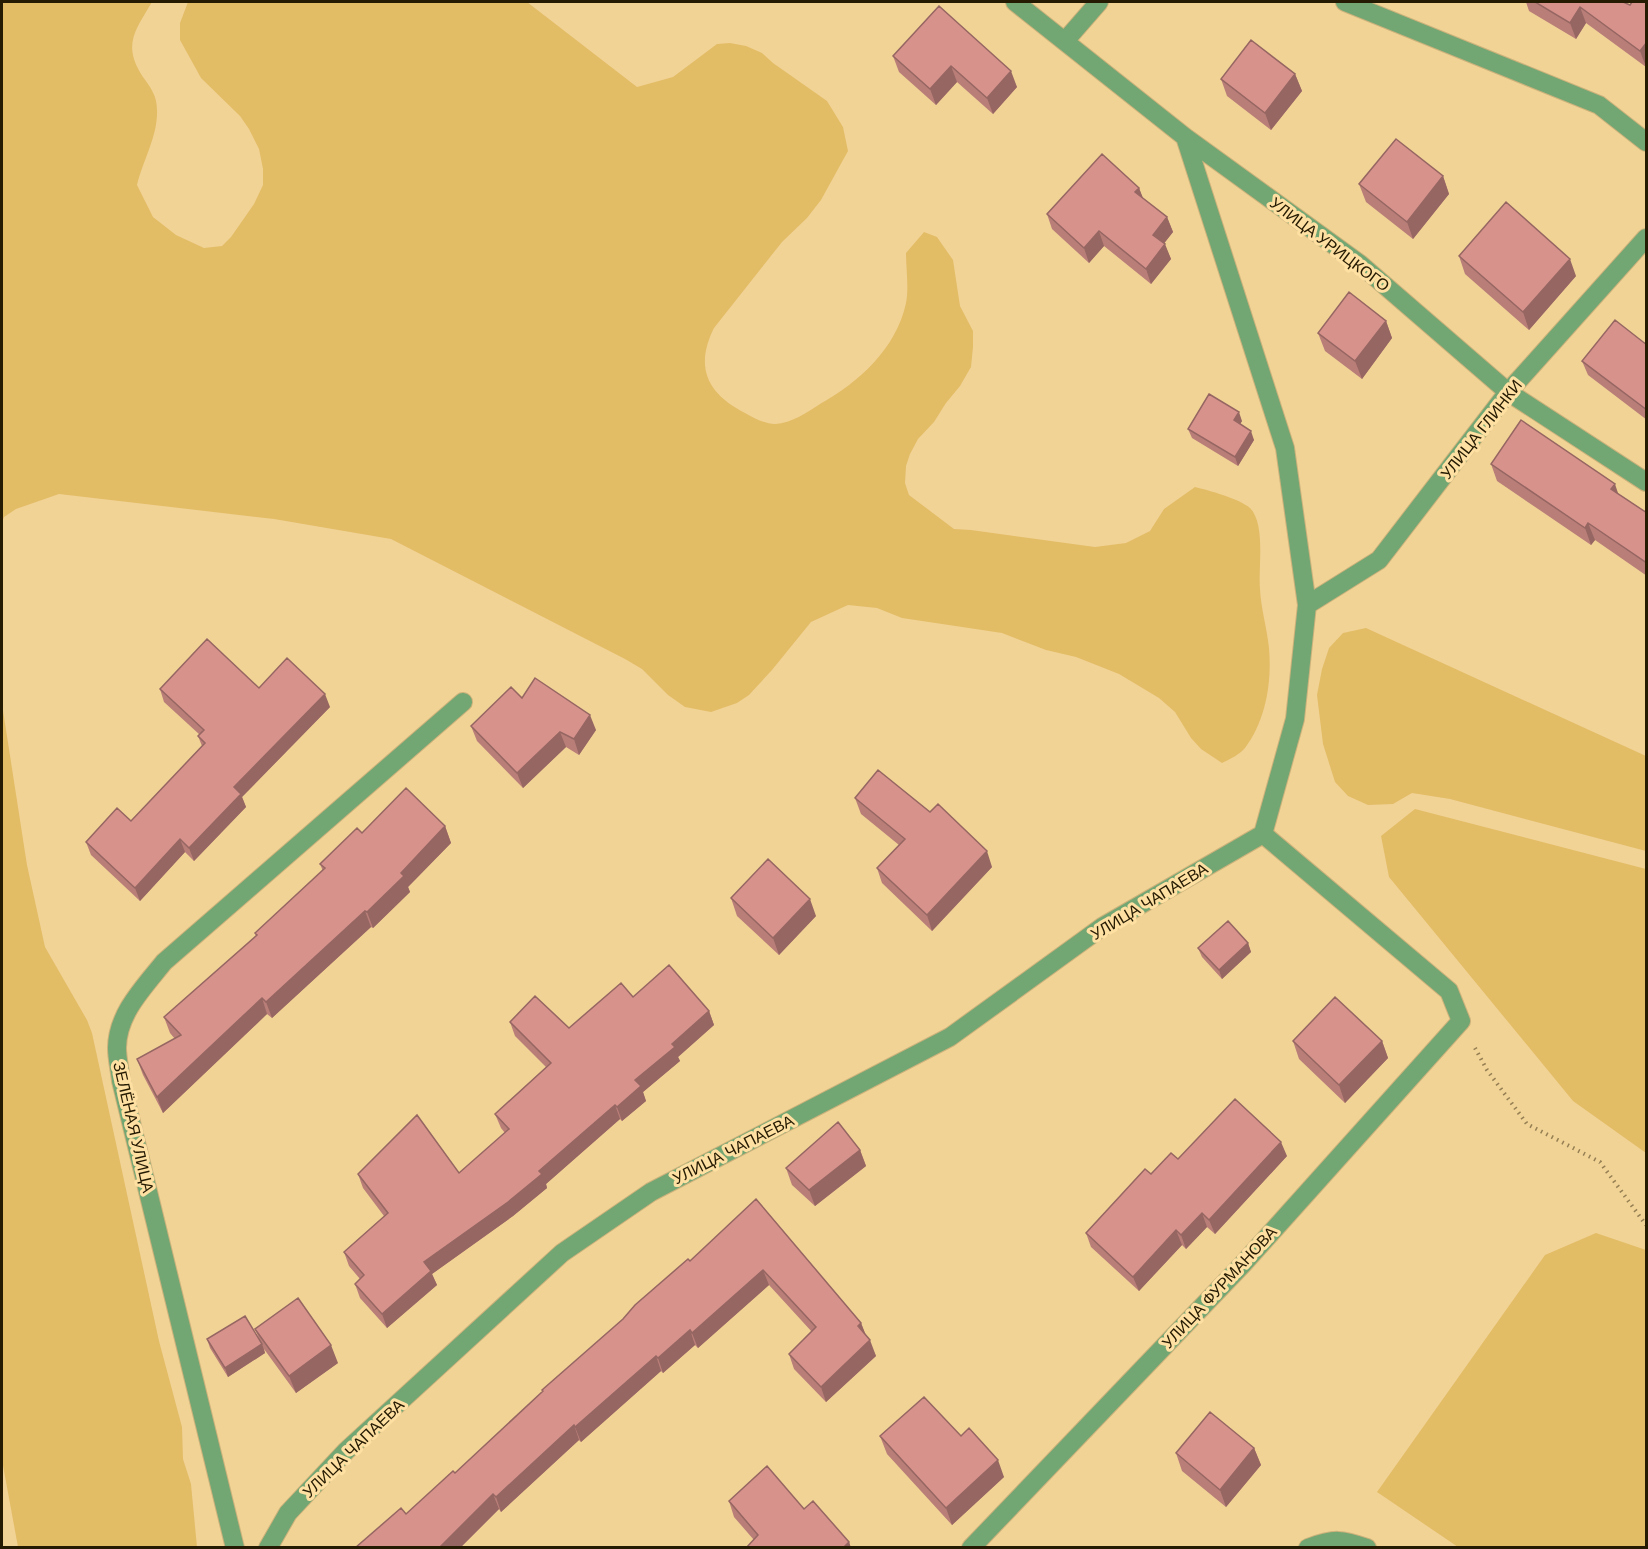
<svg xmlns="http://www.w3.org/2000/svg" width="1648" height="1549" font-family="Arial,sans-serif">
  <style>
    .green { fill: #e3bc66 }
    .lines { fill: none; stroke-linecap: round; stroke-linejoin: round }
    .minor-casing { stroke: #ccb27b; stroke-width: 20 }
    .path { stroke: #957f53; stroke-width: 4; stroke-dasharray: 1.5 4.5; stroke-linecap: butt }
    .minor { stroke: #72a673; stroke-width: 18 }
    .wall { fill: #b97e78 }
    .shaded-wall { fill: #966662 }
    .building { fill: #d7928c; stroke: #966662; stroke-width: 1.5 }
    .labels { text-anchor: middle; stroke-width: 6; stroke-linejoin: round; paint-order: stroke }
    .street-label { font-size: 16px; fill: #251a02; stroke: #fee0a3 }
  </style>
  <rect width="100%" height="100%" fill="#f1d396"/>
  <path class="green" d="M2,2H152C135,31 122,45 143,77C151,88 157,96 157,110C158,136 143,160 137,185L153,217L176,235L204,248L222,246L231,237L254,204L263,185V169L259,149L249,129L240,116L201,78L180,40V23L188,2H527L637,87L673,77L717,44L730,43L746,46L762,53L773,63L827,101L843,127L848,151L821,200L807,218L782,242L714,328C694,368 708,394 745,413C754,418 765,424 775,424C792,423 806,413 820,404C859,382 896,349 906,303C909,288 906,269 906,253L924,232L937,237L953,260L960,306L973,331V347L971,367L960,386L946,403L934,422L918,439L910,454L906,466L905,483L909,495L954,529L971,530L1095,547L1126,543L1150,531L1164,509L1195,487C1208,490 1240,499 1250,508C1266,524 1258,568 1260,589C1261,609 1267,628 1269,648C1272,682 1266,720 1245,748C1239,755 1230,759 1222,763L1201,749L1191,738L1175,712L1159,698L1119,674L1076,657L1046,650L1002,633L902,618L877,608L848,605L811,622L772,670L749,695L737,703L711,712L685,707L668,695L642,669L625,659L391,539L274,519L59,494L16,509L4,517L2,522Z
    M1366,628L1646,756V851L1450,799L1412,793L1393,804L1368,805L1348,796L1335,782L1323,744L1317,695L1322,669L1329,648L1343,633Z
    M2,704L27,865L45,947L87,1020L92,1033L159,1341L182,1427L183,1459L191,1484L197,1547H18L2,1460Z
    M1415,809L1646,869V1153L1573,1101L1389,877L1381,836Z
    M1596,1233L1646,1250V1547H1458L1377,1492L1545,1255Z"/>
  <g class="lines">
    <g class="minor-casing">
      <path id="minor" d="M1015,2L1185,137L1360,264L1508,392L1646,482
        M1345,2L1599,105L1646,142
        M1065,41L1099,2
        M1185,137L1285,448L1307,605L1295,719L1263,834
        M1307,605L1379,560L1508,392L1646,238
        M235,1548L121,1081C120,1070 117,1059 117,1048C117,1014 144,987 164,962L463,702
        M268,1548L288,1513L346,1451L562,1253L651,1192L950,1037L1102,927L1263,834
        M971,1548L1243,1264L1461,1021L1449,991L1263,834
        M1308,1548C1334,1538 1342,1539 1367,1548"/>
    </g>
    <path class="path" d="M1475,1048L1487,1070L1527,1124L1600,1162L1646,1225"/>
    <use href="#minor" class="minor"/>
  </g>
  <path class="wall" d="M1526,2H1623L1630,5L1647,2V67H1646L1586,23L1576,39L1529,11Z
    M939,6L1017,87L993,114L957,82L936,105L899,72L893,56Z
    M1295,74L1302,91L1271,130L1227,96L1221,79Z
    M1443,176L1449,194L1413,239L1366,202L1359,184Z
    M1139,188L1143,199L1167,217L1173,232L1164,243L1171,259L1151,284L1104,246L1089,263L1052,229L1047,214Z
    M1459,256L1576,276L1529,330L1465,274Z
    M1386,321L1392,338L1362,379L1325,351L1318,333Z
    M1647,345V420L1588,375L1582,361Z
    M1242,421L1240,424L1254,440L1238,466L1192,438L1188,429Z
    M1491,464L1619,494L1647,513V576L1595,540L1591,545L1497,481Z
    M259,688L330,707L242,797L246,807L194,861L185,852L140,901L91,855L86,842L131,821L202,746L198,736L200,735L164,702L160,689Z
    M522,698L596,730L579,755L566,747L523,788L477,741L471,726Z
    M855,798L992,867L932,931L882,883L877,868L899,845L861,814Z
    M445,826L451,843L408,887L410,892L373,928L371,927L272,1018L267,1014L163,1113L143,1075L137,1059L175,1039L170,1033L164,1017L256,936L255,933L323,871L320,864L362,833Z
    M731,898L816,916L779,955L737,916Z
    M1248,943L1251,952L1222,979L1202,957L1198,948Z
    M633,997L709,1011L714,1025L678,1057L680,1061L643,1092L646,1101L622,1121L620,1119L546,1184L547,1188L513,1216L432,1274L437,1285L387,1328L360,1298L355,1284L360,1279L349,1266L344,1252L384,1216L363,1188L358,1174L459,1173L505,1133L501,1128L495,1114L546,1067L515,1036L510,1022L569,1028Z
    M1293,1041H1382L1388,1058L1345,1103L1299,1059Z
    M860,1150L866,1166L815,1206L792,1185L786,1168Z
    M1287,1156L1215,1234L1207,1227L1186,1249L1182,1245L1139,1291L1091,1247L1086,1233L1151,1174L1178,1159Z
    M756,1199L861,1323L866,1336L876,1356L826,1402L794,1369L789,1354L812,1332L769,1285L698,1348L695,1345L663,1373L661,1371L581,1442L579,1440L501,1512L499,1509L460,1548H355L406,1514L455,1473L543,1392L542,1390L690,1261Z
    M255,1329L338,1363L296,1393L264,1349L265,1353L228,1377L210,1348L207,1339L260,1341Z
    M880,1436H961L1004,1477L952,1525L887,1454Z
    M1254,1448L1261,1465L1226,1507L1182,1471L1176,1453Z
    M729,1501L804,1509L849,1542L851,1548H746L754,1540L734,1517Z"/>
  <path class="shaded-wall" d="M1580,7L1586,23L1576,39L1570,23Z
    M1647,42V67H1646L1640,51Z
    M951,66L957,82L936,105L930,89Z
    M1011,71L1017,87L993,114L987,98Z
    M1295,74L1302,91L1271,130L1265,113Z
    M1443,176L1449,194L1413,239L1407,222Z
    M1139,188L1145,203L1135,192Z
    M1167,217L1173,232L1159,250L1153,235Z
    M1099,231L1104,246L1089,263L1084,248Z
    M1165,244L1171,259L1151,284L1146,269Z
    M1570,259L1576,276L1529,330L1523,312Z
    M1386,321L1392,338L1362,379L1355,361Z
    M1239,412L1242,421L1237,429L1234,420Z
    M1251,431L1254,440L1238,466L1235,457Z
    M1615,484L1621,502L1611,489Z
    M1588,523L1595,540L1591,545L1585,528Z
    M325,694L330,707L242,797L246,807L194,861L189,848L234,787Z
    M590,715L596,730L579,755L574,739Z
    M560,732L566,747L523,788L517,773Z
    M445,826L451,843L408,887L410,892L373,928L367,912L401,873Z
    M180,839L185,852L140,901L135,888Z
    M987,851L992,867L932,931L927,915Z
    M810,899L816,916L779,955L773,938Z
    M365,911L371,927L272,1018L266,1002Z
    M1248,943L1251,952L1222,979L1219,970Z
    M262,998L267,1014L163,1113L157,1097Z
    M709,1011L714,1025L678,1057L680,1061L643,1092L646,1101L622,1121L617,1107L635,1080L672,1044Z
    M1382,1041L1388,1058L1345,1103L1339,1085Z
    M615,1105L620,1119L546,1184L547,1188L513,1216L432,1274L437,1285L387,1328L382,1314L424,1262L539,1171Z
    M1281,1142L1287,1156L1215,1234L1209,1220Z
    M860,1150L866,1166L815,1206L809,1190Z
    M1202,1213L1207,1227L1186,1249L1181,1235Z
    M1176,1230L1182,1245L1139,1291L1133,1277Z
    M763,1270L769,1285L698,1348L692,1333Z
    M861,1323L867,1338L858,1326Z
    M690,1330L695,1345L663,1373L658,1358Z
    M870,1340L876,1356L826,1402L821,1387Z
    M262,1344L265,1353L228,1377L225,1368Z
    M331,1345L338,1363L296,1393L289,1376Z
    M656,1356L661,1371L581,1442L575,1427Z
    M574,1425L579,1440L501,1512L496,1497Z
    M1254,1448L1261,1465L1226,1507L1220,1490Z
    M998,1460L1004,1477L952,1525L946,1508Z
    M493,1494L499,1509L460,1548H439Z
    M849,1542L851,1548H843Z"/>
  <path class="building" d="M1535,2H1623L1630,5L1632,2H1647V42L1640,51L1580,7L1570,23Z
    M939,6L1011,71L987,98L951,66L930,89L893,56Z
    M1251,40L1295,74L1265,113L1221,79Z
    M1396,139L1443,176L1407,222L1359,184Z
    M1102,154L1139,188L1135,192L1167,217L1153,235L1165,244L1146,269L1099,231L1084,248L1047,214Z
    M1506,202L1570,259L1523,312L1459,256Z
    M1349,292L1386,321L1355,361L1318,333Z
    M1615,320L1647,345V410L1582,361Z
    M1209,394L1239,412L1234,420L1251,431L1235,457L1188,429Z
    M1521,420L1615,484L1611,489L1647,513V563L1588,523L1585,528L1491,464Z
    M207,639L259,688L287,658L325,694L234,787L241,794L189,848L180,839L135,888L86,842L117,808L131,821L205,743L198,736L204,730L160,689Z
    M535,678L590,715L574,739L560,732L517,773L471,726L511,687L522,698Z
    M878,770L930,812L938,804L987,851L927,915L877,868L905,839L855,798Z
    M406,788L445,826L401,873L404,876L367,912L365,911L266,1002L262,998L157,1097L137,1059L181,1035L164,1017L257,935L255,933L325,868L320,864L357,828L362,833Z
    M768,859L810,899L773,938L731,898Z
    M1228,921L1248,943L1219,970L1198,948Z
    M669,965L709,1011L672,1044L675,1047L635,1080L641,1086L617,1107L615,1105L539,1171L542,1174L508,1202L424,1262L431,1271L382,1314L355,1284L364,1275L344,1252L388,1213L358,1174L417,1115L459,1173L509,1129L495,1114L551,1063L510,1022L535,996L569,1028L621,983L633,997Z
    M1335,997L1382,1041L1339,1085L1293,1041Z
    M1235,1099L1281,1142L1209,1220L1202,1213L1181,1235L1176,1230L1133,1277L1086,1233L1145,1169L1151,1174L1171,1153L1178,1159Z
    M838,1122L860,1150L809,1190L786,1168Z
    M756,1199L861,1323L858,1326L870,1340L821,1387L789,1354L816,1327L763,1270L692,1333L690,1330L658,1358L656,1356L575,1427L574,1425L496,1497L493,1494L439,1548H355L401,1508L406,1514L453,1471L455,1473L543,1391L542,1390L623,1319L635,1305L688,1259L690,1261Z
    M298,1298L331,1345L289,1376L255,1329Z
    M245,1316L262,1344L225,1368L207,1339Z
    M924,1397L961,1436L969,1428L998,1460L946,1508L880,1436Z
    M1210,1412L1254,1448L1220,1490L1176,1453Z
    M767,1466L804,1509L813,1501L849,1542L843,1548H746L758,1535L729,1501Z"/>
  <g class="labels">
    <g class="street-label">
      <text transform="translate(1330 244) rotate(37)" y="6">УЛИЦА УРИЦКОГО</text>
      <text transform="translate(1481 429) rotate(-52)" y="6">УЛИЦА ГЛИНКИ</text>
      <text transform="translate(1149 901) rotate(-31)" y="6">УЛИЦА ЧАПАЕВА</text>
      <text transform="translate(134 1127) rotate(77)" y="6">ЗЕЛЁНАЯ УЛИЦА</text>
      <text transform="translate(733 1149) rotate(-27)" y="6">УЛИЦА ЧАПАЕВА</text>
      <text transform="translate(1219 1287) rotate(-47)" y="6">УЛИЦА ФУРМАНОВА</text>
      <text transform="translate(353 1448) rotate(-44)" y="6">УЛИЦА ЧАПАЕВА</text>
    </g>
  </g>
  <rect width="1648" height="1549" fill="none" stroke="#251a02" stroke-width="6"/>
</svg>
